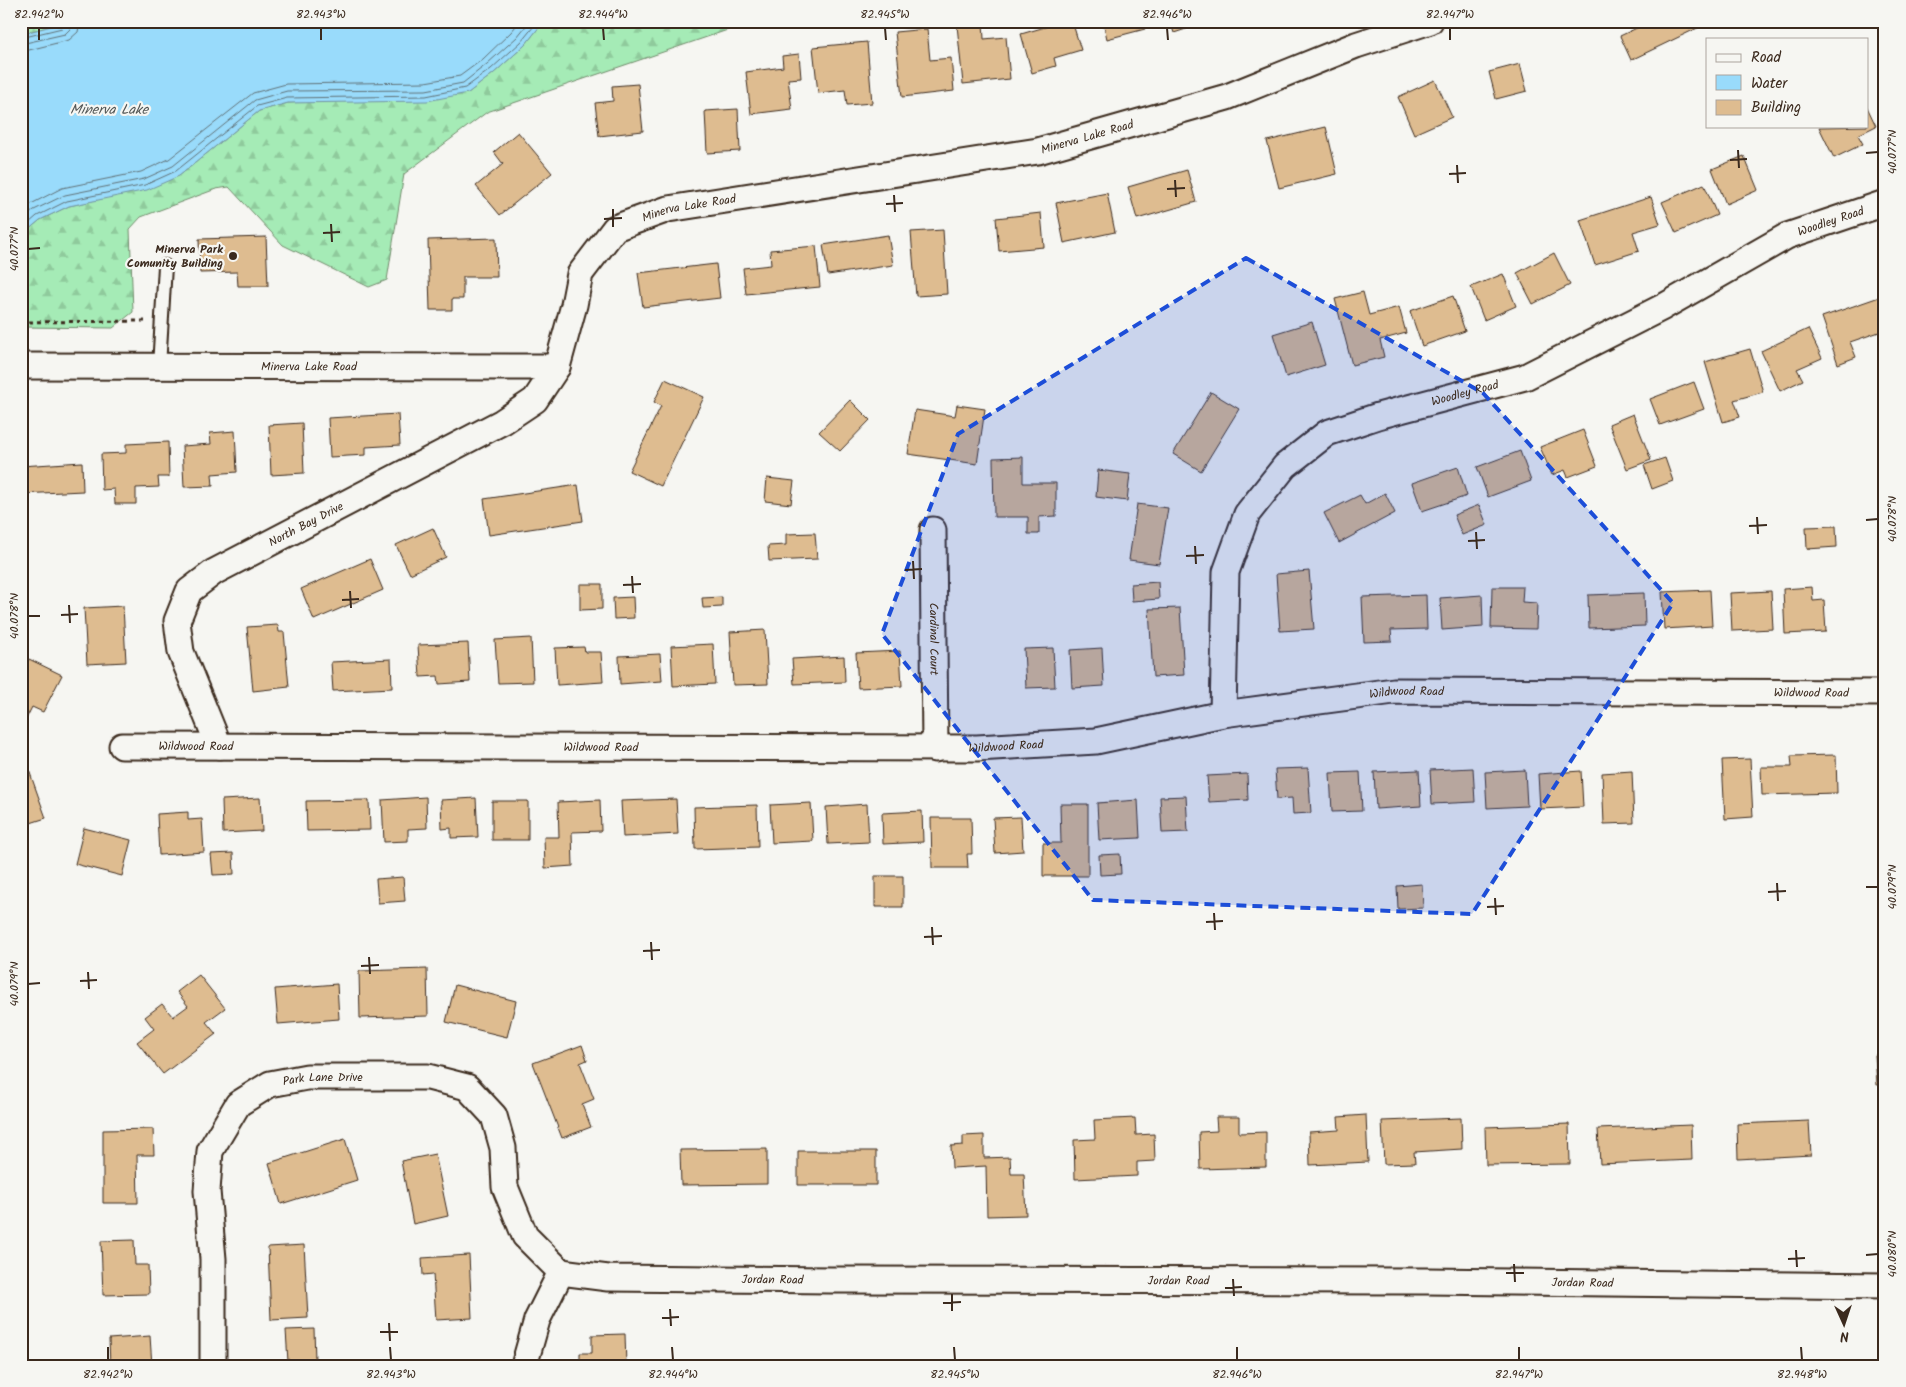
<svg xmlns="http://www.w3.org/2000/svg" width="1906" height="1387" font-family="Kalam,sans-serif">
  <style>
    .forest { fill: url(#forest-firs); stroke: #708a6a }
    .water { fill: #99dbfb; stroke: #7394a3 }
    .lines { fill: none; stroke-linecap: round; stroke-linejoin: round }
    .shore { stroke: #617176; stroke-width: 1 }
    .building { fill: #debc90; stroke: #3b2a1e }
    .service-casing { stroke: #3b2a1e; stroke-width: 16 }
    .minor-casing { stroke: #3b2a1e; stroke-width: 29 }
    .path { stroke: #3b2a1e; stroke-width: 3; stroke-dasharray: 4 4; stroke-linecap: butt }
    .service { stroke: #f6f6f2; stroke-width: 12 }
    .minor { stroke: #f6f6f2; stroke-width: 25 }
    .marked { fill: #1d4ed8; fill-opacity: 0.2; stroke: #1d4ed8; stroke-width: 4; stroke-dasharray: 10 6; stroke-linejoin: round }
    .ticks { fill: none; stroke: #3b2a1e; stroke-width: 2 }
    .poi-dot { fill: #3b2a1e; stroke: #f6f6f2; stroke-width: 2 }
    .labels { text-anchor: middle; stroke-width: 4.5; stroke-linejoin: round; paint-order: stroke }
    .street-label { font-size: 12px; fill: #3b2a1e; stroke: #f6f6f2 }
    .poi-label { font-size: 12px; font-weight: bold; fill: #3b2a1e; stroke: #f6f6f2; text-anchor: end }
    .water-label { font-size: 14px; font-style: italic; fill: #525655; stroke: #f6f6f2 }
    .neatline { fill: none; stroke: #3b2a1e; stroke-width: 2 }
    .ticks-label { font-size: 12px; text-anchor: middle; fill: #3b2a1e }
  </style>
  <defs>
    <pattern id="forest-firs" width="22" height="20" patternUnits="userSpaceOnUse" patternTransform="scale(1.25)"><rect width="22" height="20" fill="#a5ebb6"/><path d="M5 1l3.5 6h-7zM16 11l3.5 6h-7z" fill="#8fca9c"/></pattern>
  </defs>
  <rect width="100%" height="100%" fill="#f6f6f2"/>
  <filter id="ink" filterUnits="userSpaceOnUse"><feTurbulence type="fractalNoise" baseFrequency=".02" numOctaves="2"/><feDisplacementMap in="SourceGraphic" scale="10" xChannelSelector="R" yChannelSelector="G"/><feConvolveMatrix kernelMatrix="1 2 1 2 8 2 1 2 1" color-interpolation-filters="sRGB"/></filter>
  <g filter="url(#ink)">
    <path class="forest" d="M21,21H70L21,34Z
      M544,21H754L487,112L404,174L387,280L369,287L283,245L229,187L216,189L141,217L130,229L133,312L113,328L21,327V236L40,220L69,206L105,198L179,176L259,111L288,103L468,93L494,73L525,45Z"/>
    <path class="water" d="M70,21H544L525,45L494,73L468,93L427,101L288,103L259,111L179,176L147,190L69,206L40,220L21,236V34Z"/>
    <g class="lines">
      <path class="shore" d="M21,38L62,28L65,25L66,21
        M21,44L65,34L70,29L72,21
        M21,52L69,40L78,32L80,21
        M21,211L31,204L62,188L141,172L169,159L253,93L286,84L425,82L460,76L483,59L511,32L520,21
        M21,221L34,210L65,195L144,179L173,166L255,100L287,91L426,90L463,83L487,64L517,37L530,21
        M21,230L37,216L67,201L145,185L176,171L257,106L287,98L426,96L465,88L491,69L521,42L538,21"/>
    </g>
    <path class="building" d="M1066,21H1072L1081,50L1054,58L1056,66L1032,73L1021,34Z
      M1103,21H1143L1145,29L1107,39Z
      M1170,21H1210L1174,33Z
      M1641,21H1707L1708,23L1631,60L1620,36L1643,25Z
      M983,23L984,39L1006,37L1010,79L963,84L957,25Z
      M927,29L930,60L951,58L954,91L902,97L895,32Z
      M867,42L872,103L847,105L845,90L818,93L813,47Z
      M799,54L801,78L788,79L792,109L751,114L746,72L783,67L782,56Z
      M1520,64L1527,91L1496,99L1489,72Z
      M1435,80L1452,117L1414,134L1398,97Z
      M638,84L643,131L599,136L595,103L613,101L612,86Z
      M1867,107L1876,126L1858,135L1863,144L1834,158L1819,127L1867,126Z
      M738,109L740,151L707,153L705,111Z
      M1326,127L1337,174L1279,188L1267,141Z
      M518,132L552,173L500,215L476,186L503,164L494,152Z
      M1744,156L1758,190L1726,204L1712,169Z
      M1187,170L1196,202L1137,219L1128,187Z
      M1704,184L1717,215L1676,233L1662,202Z
      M1107,193L1115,232L1064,243L1056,203Z
      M1651,197L1660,224L1633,232L1639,251L1595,265L1580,220Z
      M1041,213L1044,247L999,251L996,218Z
      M943,230L947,294L916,296L911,232Z
      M888,235L893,265L828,275L823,245Z
      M266,237L268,286H238L237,272L200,273L199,239Z
      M496,238L497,277H463V299H452V310H430L428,240Z
      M816,246L820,287L746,294L743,268L771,265L770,250Z
      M1554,253L1570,285L1533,304L1517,273Z
      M716,264L720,298L643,307L638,273Z
      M1503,274L1516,306L1484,320L1471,287Z
      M1363,292L1369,315L1399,307L1406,333L1380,340L1384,357L1352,365L1335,299Z
      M1885,295V330L1850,342L1856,357L1838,364L1822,317Z
      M1453,296L1465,331L1422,346L1410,311Z
      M1312,322L1325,365L1286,377L1273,334Z
      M1808,329L1822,358L1797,369L1803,380L1780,391L1761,351Z
      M1750,349L1763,392L1734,400L1740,417L1723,422L1705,362Z
      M665,379L704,397L661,486L629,471L661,406L654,402Z
      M1694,382L1704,409L1660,425L1650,399Z
      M1211,392L1239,409L1201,471L1173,454Z
      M850,400L870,420L840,451L819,432Z
      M957,405L985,409L977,464L908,454L915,410L955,416Z
      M398,414L400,445L366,447V455L330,457L328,418Z
      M1633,414L1651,460L1627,469L1609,424Z
      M302,423L304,473L271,475L269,425Z
      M1583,430L1597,466L1568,477L1565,470L1552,475L1540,447Z
      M235,431L237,472L212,474L213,486L184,487L182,446L211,444L210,433Z
      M168,442L169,477H158L159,487L136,488V504H115L114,489L102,490L101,454L126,453V444Z
      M1520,451L1531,481L1488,497L1477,467Z
      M1023,457V483H1056V516L1039,517V534H1028V517H994L993,458Z
      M1665,458L1673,481L1652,489L1644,465Z
      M82,462L83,491L21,494V466Z
      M1458,467L1467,496L1422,511L1412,483Z
      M1098,470L1130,474L1127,501L1096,497Z
      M767,478L794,481L791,504L765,501Z
      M578,485L583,521L489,535L484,499Z
      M1385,493L1395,513L1339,543L1324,513L1360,495L1365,504Z
      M1137,504L1168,508L1159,564L1129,560Z
      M1479,505L1487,525L1462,535L1454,515Z
      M1836,526L1837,547L1807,549L1806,527Z
      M433,528L446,557L410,574L396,545Z
      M815,533L817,559L769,561L768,546L786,545V534Z
      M370,559L383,590L314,620L301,589Z
      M1309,571L1314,629L1280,631L1276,574Z
      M1158,582L1159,599L1132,601L1131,584Z
      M580,584H602V609L580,610Z
      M1492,587H1523L1522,602L1537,603L1536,629L1491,628Z
      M1812,587L1813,601L1824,600L1826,632L1785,634L1783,589Z
      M1710,590L1712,626L1664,629L1662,592Z
      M1771,591L1773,629L1732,631L1730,593Z
      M1644,593L1645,626L1589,628L1588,595Z
      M1426,595L1427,629L1391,630L1392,641L1364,642L1362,597Z
      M1482,595L1483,627L1442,630L1440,598Z
      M633,597L634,618L614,619L613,598Z
      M722,597V607L703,608L702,598Z
      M123,606L126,662L87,664L84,608Z
      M1180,608L1184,675L1153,677L1149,609Z
      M278,625L279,632H284L289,687L253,691L247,627Z
      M765,630L768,684L733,685L730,632Z
      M531,638L533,682L498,683L495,640Z
      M468,643L470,682L439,684L438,676L420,677L418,645Z
      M713,644L715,684L673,686L671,646Z
      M584,647L585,652H601L603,682L557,685L555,648Z
      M1053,648L1055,687L1026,688L1024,649Z
      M1102,648L1104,686L1072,688L1070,650Z
      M900,651L902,686L858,688L856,653Z
      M660,654L662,681L620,684L619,656Z
      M844,656L845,682L794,684L792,659Z
      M29,659L62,675L43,712L32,707L22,727L21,674Z
      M391,659L392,688L333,691L331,662Z
      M1836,755L1837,793L1762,795L1761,767H1792L1791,756Z
      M24,756L46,818L21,826V757Z
      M1750,759L1753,817L1725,819L1722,760Z
      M1308,768L1311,813L1293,814L1292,798L1277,799L1275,769Z
      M1473,768L1475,802L1432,804L1430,770Z
      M1419,770L1421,806L1376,809L1374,772Z
      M1525,770L1527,806L1487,808L1485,772Z
      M1581,771L1583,807L1540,809L1538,774Z
      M1632,771L1634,823L1604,824L1602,773Z
      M1360,772L1362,811L1332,812L1330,773Z
      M1247,774L1248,800L1209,802L1207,776Z
      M1186,796L1188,832L1162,833L1160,797Z
      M426,797L427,828L408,829V841L384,842L382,800Z
      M260,798L262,831L223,833L222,800Z
      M476,798L478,837L451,838V828L442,829L441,800Z
      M676,799L678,834L623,837L621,801Z
      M369,800L370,830L307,831L306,801Z
      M600,800L601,831L572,832L573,866L545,868L544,837H559L558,802Z
      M1138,800L1140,838L1099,840L1097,803Z
      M492,801H528V840H492Z
      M811,803L813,841L772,843L770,805Z
      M867,804L869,842L828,844L826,807Z
      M1060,804H1088V876H1043V843H1061Z
      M757,805L758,847L695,849L694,807Z
      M922,811L923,842L883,844L882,813Z
      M188,812V820L202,819L204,852L159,855L157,814Z
      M1021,817L1023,851L995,853L993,818Z
      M931,818H971L972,854H967L968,868H932Z
      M84,828L131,840L122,876L75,864Z
      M233,853L234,874L213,875L211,854Z
      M1120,854L1121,874L1100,875L1099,855Z
      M875,876H903V907H875Z
      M403,877L405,901L378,903L376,879Z
      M1422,884L1423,908L1398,909L1397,886Z
      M427,969L428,1016L360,1018L359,971Z
      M199,975L225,1008L206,1022L216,1034L163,1074L137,1042L154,1029L145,1017L162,1004L173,1017L188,1006L177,992Z
      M337,984L339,1019L278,1024L275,989Z
      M455,985L516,1001L507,1037L446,1022Z
      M582,1045L587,1060L580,1063L594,1099L582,1104L591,1127L562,1138L533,1063Z
      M1885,1054V1084L1877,1085L1875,1055Z
      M1366,1115L1368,1162L1310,1165L1309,1132L1339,1130L1338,1117Z
      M1216,1117H1239V1133L1266,1132V1167L1200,1169L1199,1132L1217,1131Z
      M1135,1118L1136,1135L1154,1134L1155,1161L1137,1162V1176L1075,1179L1074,1140L1095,1139L1094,1120Z
      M1461,1118L1462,1149L1414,1152L1415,1163L1384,1164L1382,1121Z
      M1809,1121L1811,1155L1738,1159L1737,1124Z
      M1569,1124L1570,1164L1486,1165L1485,1127Z
      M1691,1125L1692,1160L1600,1164L1598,1129Z
      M153,1129L154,1155H137L138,1203H103V1130Z
      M984,1135V1158L1010,1157L1011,1174H1024L1026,1215L987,1216L986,1166L952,1168L951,1146L963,1145V1136Z
      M345,1139L357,1180L281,1204L269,1163Z
      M767,1149V1184L681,1185L680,1150Z
      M798,1151H876V1185H798Z
      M435,1154L448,1216L413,1224L401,1161Z
      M134,1240L135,1265H148L149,1294L103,1295L101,1241Z
      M304,1245L308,1318L271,1320L268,1247Z
      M469,1255L472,1318L436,1320L433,1274L423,1275L422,1258Z
      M314,1329L315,1360L288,1362L286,1330Z
      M625,1334L626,1366H580V1353H592V1335Z
      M150,1336L152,1366H110L109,1339Z"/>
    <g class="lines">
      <g class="service-casing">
        <path id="service" d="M159,367L165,266"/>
      </g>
      <g class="minor-casing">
        <g id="minor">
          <path id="s1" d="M21,366L557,367"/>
          <path id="s2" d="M933,530L935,749"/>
          <path id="s3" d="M1223,714L1226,572L1247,514L1285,466L1327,433L1378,416L1525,377L1663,307L1787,236L1885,203"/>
          <path id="s4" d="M122,746L977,748L1096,741L1223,714L1394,691L1885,693"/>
          <path id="s5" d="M219,746L181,652L177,621L189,591L214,572L502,422L535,400L557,367L574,305L580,274L615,228L668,209L1038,151L1227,97L1356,45L1430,21"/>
          <path id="s6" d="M561,1272L608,1278L831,1280L1427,1281L1885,1286"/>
          <path id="s7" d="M213,1366V1259L207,1191L210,1151L238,1104L270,1084L307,1077H428L467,1087L494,1116L503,1148L505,1187L525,1236L561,1272"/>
          <path d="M524,1366L537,1320L561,1272"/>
        </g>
      </g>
      <path class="path" d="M21,322L146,321"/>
      <use href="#service" class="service"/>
      <use href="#minor" class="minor"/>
    </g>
  </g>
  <path class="marked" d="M1246,258L1483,393L1673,603L1472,914L1093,900L882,634L958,434Z"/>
  <path class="ticks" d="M39,28V40M321,28V40M603,28L604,40M885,28L886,40M1167,28L1168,40M1450,28V40M1738,150L1739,168M1866,153L1878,152M1730,160L1747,159M1457,165L1458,183M1449,174L1466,173M1175,180L1176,197M1167,189L1185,188M894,195L895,212M886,204L903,203M613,209V227M604,219L622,218M331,224L332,242M323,233L340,232M28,249L40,248M1757,517L1758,534M1866,520L1878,519M1749,526L1767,525M1476,532L1477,549M1468,541L1485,540M1195,546L1196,564M1186,556L1204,555M913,561L914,579M905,570L922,569M632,576L633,593M623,585L641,584M350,591L351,608M342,600L359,599M69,605L70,623M61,615L78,614M28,616H40M1777,883L1778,901M1866,887H1878M1768,892L1786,891M1495,898L1496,915M1487,907L1504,906M1214,913L1215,930M1206,922L1223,921M932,927L933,945M924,937L942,936M651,942L652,960M643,951L660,950M369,957L370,974M361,966L379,965M88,972L89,989M80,981L97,980M28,984L40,983M1796,1250L1797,1267M1866,1255L1878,1254M1788,1259L1805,1258M1514,1264L1515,1282M1506,1273H1524M1233,1279L1234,1296M1225,1288L1242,1287M952,1294V1311M943,1303L961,1302M670,1309L671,1326M662,1318L679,1317M389,1323L390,1341M380,1332H398M108,1347V1360M390,1347L391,1360M672,1347L673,1360M954,1347L955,1360M1237,1347V1360M1519,1347V1360M1801,1347L1802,1360"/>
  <circle class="poi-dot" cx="233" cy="256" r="5"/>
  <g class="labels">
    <g class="street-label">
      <text dy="4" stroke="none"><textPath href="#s5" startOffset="1236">Minerva Lake Road</textPath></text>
      <text dy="4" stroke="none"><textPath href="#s5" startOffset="831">Minerva Lake Road</textPath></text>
      <text dy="4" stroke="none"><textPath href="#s3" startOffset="868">Woodley Road</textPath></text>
      <text dy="4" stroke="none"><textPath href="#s1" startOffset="288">Minerva Lake Road</textPath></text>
      <text dy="4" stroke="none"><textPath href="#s3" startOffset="462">Woodley Road</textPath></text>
      <text dy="4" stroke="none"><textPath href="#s5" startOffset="300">North Bay Drive</textPath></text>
      <text dy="4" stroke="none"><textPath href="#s2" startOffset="109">Cardinal Court</textPath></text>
      <text dy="4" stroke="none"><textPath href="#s4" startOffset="1289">Wildwood Road</textPath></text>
      <text dy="4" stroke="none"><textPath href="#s4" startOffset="1694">Wildwood Road</textPath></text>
      <text dy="4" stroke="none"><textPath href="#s4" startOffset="74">Wildwood Road</textPath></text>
      <text dy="4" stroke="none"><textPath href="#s4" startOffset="884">Wildwood Road</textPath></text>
      <text dy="4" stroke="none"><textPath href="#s4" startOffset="479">Wildwood Road</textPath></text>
      <text dy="4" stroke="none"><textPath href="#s7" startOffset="361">Park Lane Drive</textPath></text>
      <text dy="4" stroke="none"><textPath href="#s6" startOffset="212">Jordan Road</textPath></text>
      <text dy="4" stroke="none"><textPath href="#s6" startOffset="618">Jordan Road</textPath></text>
      <text dy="4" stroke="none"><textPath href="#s6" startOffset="1022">Jordan Road</textPath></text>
    </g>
    <g class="poi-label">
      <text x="223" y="253">Minerva Park<tspan x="223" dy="14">Comunity Building</tspan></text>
    </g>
    <g class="water-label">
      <text x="109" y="114">Minerva Lake</text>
    </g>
  </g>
  <rect width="1906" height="1387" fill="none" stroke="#f6f6f2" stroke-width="55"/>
  <rect x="1706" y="38" width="162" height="90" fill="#f6f6f2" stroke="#aba49d"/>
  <rect x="1716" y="54" width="25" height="8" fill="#f6f6f2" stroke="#aba49d"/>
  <text x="1751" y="62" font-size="15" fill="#3b2a1e">Road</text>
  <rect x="1716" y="75" width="25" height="15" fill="#99dbfb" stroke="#aba49d"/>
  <text x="1751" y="88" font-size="15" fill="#3b2a1e">Water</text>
  <rect x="1716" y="100" width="25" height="15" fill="#debc90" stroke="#aba49d"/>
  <text x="1751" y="112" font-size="15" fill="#3b2a1e">Building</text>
  <g transform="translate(1844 1324) rotate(177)" stroke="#f6f6f2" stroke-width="4" paint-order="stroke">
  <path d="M0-4L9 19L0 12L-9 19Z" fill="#3b2a1e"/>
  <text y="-8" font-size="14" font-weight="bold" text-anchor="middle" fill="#3b2a1e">N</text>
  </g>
  <rect x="28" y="28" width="1850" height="1332" class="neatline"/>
  <g class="ticks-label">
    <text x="39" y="18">82.942°W</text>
    <text x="321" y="18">82.943°W</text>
    <text x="603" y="18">82.944°W</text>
    <text x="885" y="18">82.945°W</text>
    <text x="1167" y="18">82.946°W</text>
    <text x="1450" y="18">82.947°W</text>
    <text transform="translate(1892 152) rotate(-90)" y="4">40.077°N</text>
    <text transform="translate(14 249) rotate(-90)" y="4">40.077°N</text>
    <text transform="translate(1892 519) rotate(-90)" y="4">40.078°N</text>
    <text transform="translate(14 616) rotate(-90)" y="4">40.078°N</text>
    <text transform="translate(1892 887) rotate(-90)" y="4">40.079°N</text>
    <text transform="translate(14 984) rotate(-90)" y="4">40.079°N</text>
    <text transform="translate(1892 1254) rotate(-90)" y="4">40.080°N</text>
    <text x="108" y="1378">82.942°W</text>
    <text x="391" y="1378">82.943°W</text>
    <text x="673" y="1378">82.944°W</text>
    <text x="955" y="1378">82.945°W</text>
    <text x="1237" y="1378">82.946°W</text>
    <text x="1519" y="1378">82.947°W</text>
    <text x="1802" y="1378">82.948°W</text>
  </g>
</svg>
